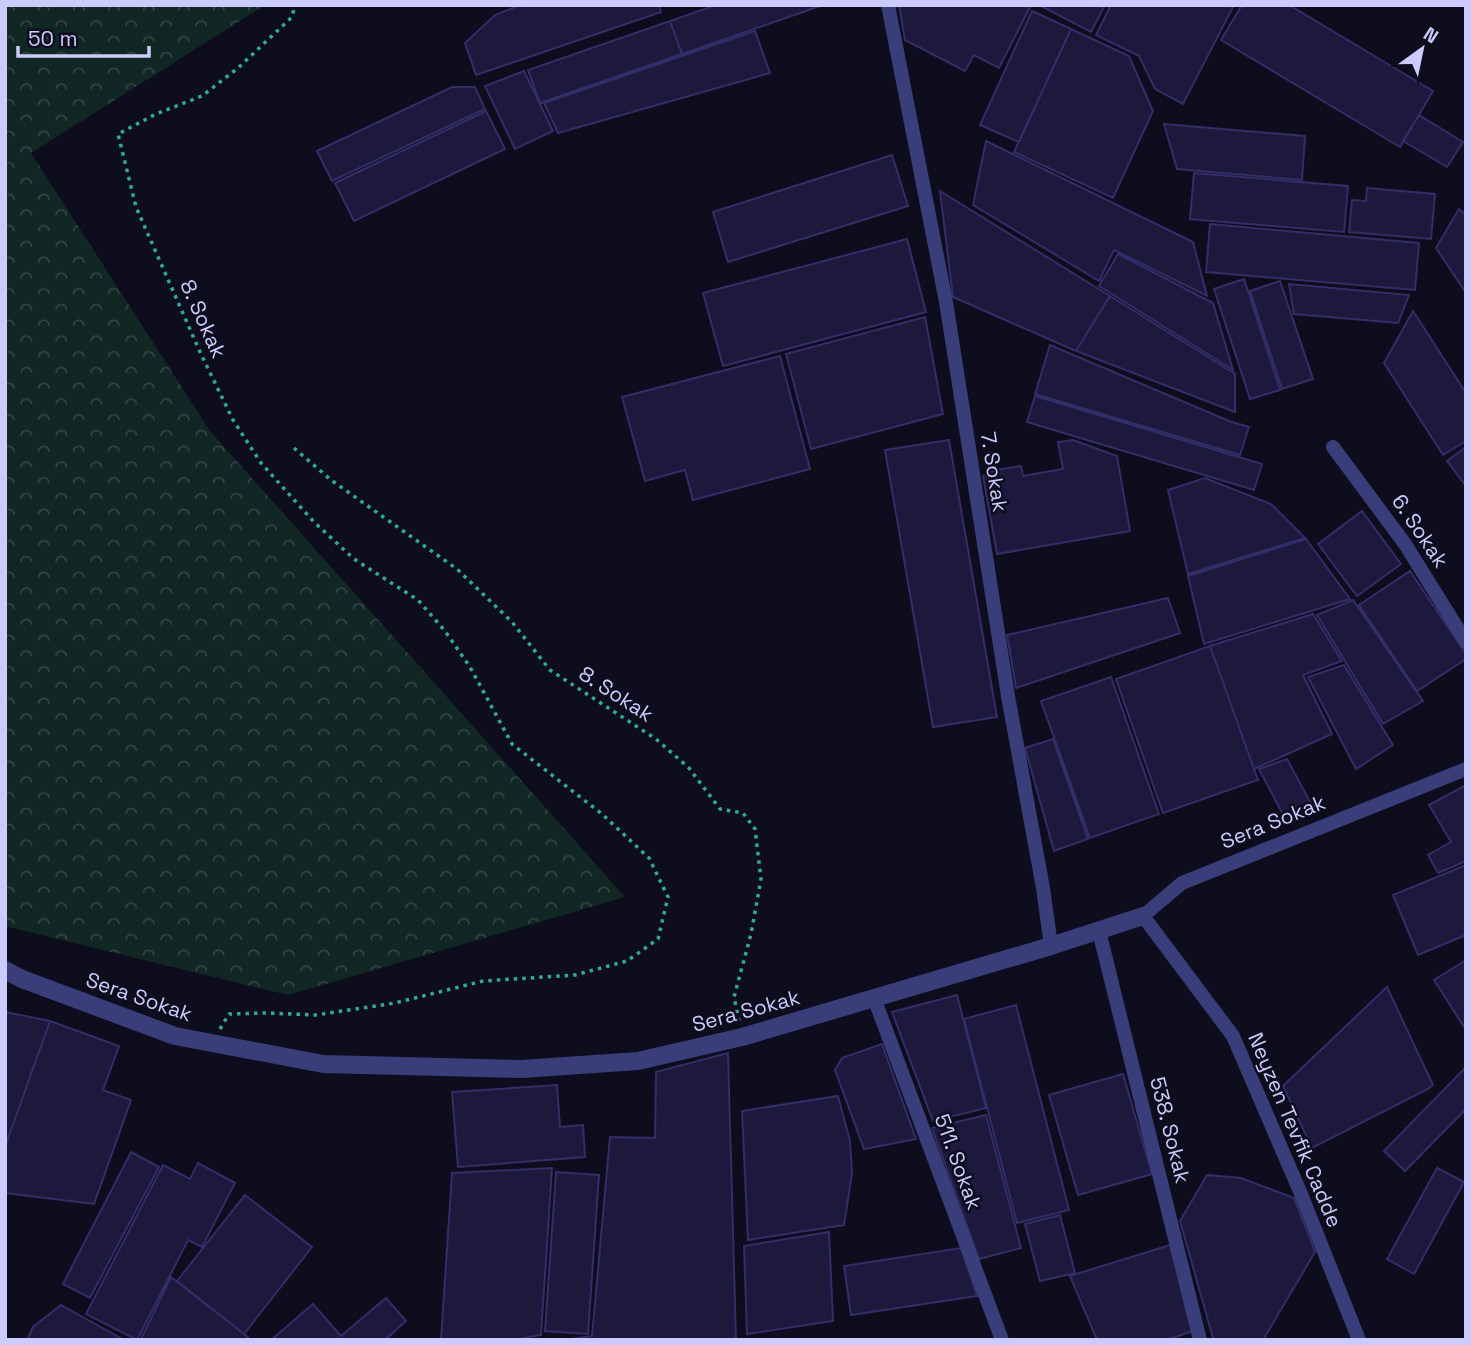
<svg xmlns="http://www.w3.org/2000/svg" width="1471" height="1345" font-family="'Space Grotesk',sans-serif">
  <style>
    .forest { fill: url(#forest-crowns) }
    .building { fill: #1d193d; stroke: #332d68; stroke-width: 2 }
    .lines { fill: none; stroke-linecap: round; stroke-linejoin: round }
    .path { stroke: #32a997; stroke-width: 3.5; stroke-dasharray: 3.5 5; stroke-linecap: butt }
    .minor { stroke: #393d7a; stroke-width: 14 }
    .tertiary { stroke: #393d7a; stroke-width: 18 }
    .labels { text-anchor: middle; stroke-width: 5; stroke-linejoin: round; paint-order: stroke }
    .street-label { font-size: 21px; fill: #cccbfd; stroke: #0e0d1d }
  </style>
  <defs>
    <pattern id="forest-crowns" width="20" height="18" patternUnits="userSpaceOnUse" patternTransform="scale(1.75)"><rect width="20" height="18" fill="#102724"/><path d="M2 6a3 3 0 1 1 6 0M12 15a3 3 0 1 1 6 0" fill="none" stroke="#324545"/></pattern>
  </defs>
  <rect width="100%" height="100%" fill="#0e0d1d"/>
  <path class="forest" d="M5,5H265L31,153L210,431L625,897L288,995L5,926Z"/>
  <path class="building" d="M520,5H659L661,12L476,75L465,43L495,15Z
    M716,5H823L682,54L670,21Z
    M899,5H1027L1030,7L999,68L974,55L965,71L905,40Z
    M1039,5H1105L1091,32Z
    M1111,5H1234L1183,104L1155,89L1139,56L1096,35Z
    M1242,5H1289L1433,91L1400,147L1221,40Z
    M1032,11L1071,29L1019,142L980,125Z
    M670,21L682,54L540,103L528,70Z
    M1071,29L1129,56L1153,111L1113,198L1014,152Z
    M755,31L770,73L558,133L544,103Z
    M524,71L553,131L515,149L485,86Z
    M452,87H475L485,109L332,181L317,151Z
    M486,111L505,149L354,221L335,183Z
    M1419,115L1463,142L1447,167L1403,141Z
    M1164,124L1305,136L1302,180L1177,169Z
    M986,141L1193,242L1207,296L1114,250L1099,281L973,205Z
    M892,155L908,206L728,262L713,212Z
    M1194,173L1348,186L1344,232L1190,219Z
    M1367,188L1435,194L1431,239L1349,232L1352,200L1366,201Z
    M940,191L1110,296L1076,351L953,297Z
    M1459,209L1466,215V293L1436,248Z
    M1210,224L1419,243L1415,290L1206,272Z
    M907,239L926,312L723,366L703,293Z
    M1118,254L1213,303L1233,370L1099,286Z
    M1244,279L1280,390L1250,399L1214,289Z
    M1280,281L1313,379L1282,389L1250,291Z
    M1289,284L1409,295L1398,323L1294,314Z
    M1110,296L1235,374V412L1076,351Z
    M1413,311L1466,393V441L1443,455L1384,363Z
    M925,317L943,414L811,449L786,354Z
    M1050,345L1229,421L1249,427L1240,455L1035,394Z
    M780,356L810,469L693,500L685,470L645,481L622,397Z
    M1035,396L1262,464L1254,490L1027,422Z
    M949,440L997,717L933,727L885,450Z
    M1073,440L1117,456L1130,531L997,554L983,476L996,470L1021,466L1023,476L1063,469L1058,442Z
    M1466,447V486L1447,461Z
    M1205,478L1271,504L1305,538L1188,574L1168,490Z
    M1362,511L1401,564L1357,596L1318,544Z
    M1306,539L1350,599L1204,644L1188,576Z
    M1410,571L1466,654V659L1417,691L1359,605Z
    M1168,598L1180,633L1016,688L1007,635Z
    M1353,600L1423,701L1383,724L1317,615Z
    M1313,614L1342,661L1303,675L1332,734L1254,769L1210,646Z
    M1210,646L1258,780L1163,813L1116,679Z
    M1344,665L1393,745L1356,769L1308,677Z
    M1111,677L1159,814L1090,838L1041,701Z
    M1053,739L1088,839L1054,851L1025,748Z
    M1287,759L1316,813L1288,824L1259,769Z
    M1464,786L1466,789V861L1438,873L1428,855L1451,842L1429,805Z
    M1466,865V935L1418,955L1393,895Z
    M1466,960V1030L1434,980Z
    M1387,987L1433,1085L1428,1089L1312,1148L1283,1086Z
    M957,995L986,1108L933,1121L892,1012Z
    M1016,1005L1069,1210L1017,1223L964,1019Z
    M5,1012L50,1021L5,1147Z
    M50,1021L119,1046L103,1090L131,1100L94,1204L5,1193V1147Z
    M882,1044L916,1139L864,1149L835,1070L842,1058Z
    M728,1053L736,1340H565L592,1336L610,1137L655,1138L656,1072Z
    M1466,1067V1109L1405,1171L1384,1151Z
    M1123,1074L1152,1174L1078,1195L1049,1095Z
    M557,1085L560,1127L583,1125L585,1157L458,1167L452,1092Z
    M838,1096L850,1141L852,1174L844,1225L748,1240L742,1111Z
    M986,1115L1021,1248L979,1259L932,1128Z
    M131,1152L159,1167L90,1298L63,1284Z
    M198,1163L235,1183L202,1247L188,1240L137,1340L86,1314L163,1165L190,1179Z
    M552,1168L541,1335L513,1340H441L452,1173Z
    M1437,1168L1464,1182L1414,1274L1387,1259Z
    M556,1172L599,1175L588,1334L545,1331Z
    M1207,1175L1241,1178L1294,1198L1315,1252L1263,1340H1216L1213,1338L1180,1221Z
    M245,1195L312,1247L244,1334L177,1281Z
    M1060,1215L1075,1273L1040,1281L1025,1224Z
    M829,1232L833,1321L747,1334L744,1246Z
    M1170,1245L1193,1331L1166,1340H1097L1070,1276Z
    M961,1248L977,1296L851,1315L844,1266Z
    M171,1277L244,1334L248,1337L245,1340H143L141,1339Z
    M386,1298L406,1321L385,1340H271L313,1304L341,1336Z
    M61,1305L124,1340H27L33,1327Z"/>
  <g class="lines">
    <path class="path" d="M294,448L331,480L457,569L512,622L550,670L656,739L689,768L720,809L743,813L755,829L761,879L751,934L734,997L739,1021
      M220,1029L229,1014L267,1013L316,1015L395,1003L483,981L575,975L627,961L658,939L668,897L649,858L602,814L512,744L470,667L445,631L418,600L354,559L314,522L261,463L233,420L200,352L136,207L118,134L156,114L202,96L238,68L292,17L295,5"/>
    <path class="minor" d="M888,5L946,302L1008,696L1043,888L1051,946
      M1333,447L1405,544L1466,642
      M1099,931L1200,1340
      M874,998L1002,1340
      M1359,1340L1301,1194L1233,1036L1143,916L1182,883L1466,769"/>
    <path class="tertiary" d="M5,970L22,979L175,1036L323,1064L522,1069L638,1061L742,1037L1051,946L1143,916"/>
  </g>
  <g class="labels">
    <g class="street-label">
      <text transform="translate(203 319) rotate(66)" y="7">8. Sokak</text>
      <text transform="translate(994 472) rotate(81)" y="7">7. Sokak</text>
      <text transform="translate(1420 531) rotate(56)" y="7">6. Sokak</text>
      <text transform="translate(616 694) rotate(33)" y="7">8. Sokak</text>
      <text transform="translate(1273 822) rotate(-22)" y="7">Sera Sokak</text>
      <text transform="translate(139 997) rotate(19)" y="7">Sera Sokak</text>
      <text transform="translate(746 1011) rotate(-15)" y="7">Sera Sokak</text>
      <text transform="translate(1170 1130) rotate(76)" y="7">538. Sokak</text>
      <text transform="translate(1295 1130) rotate(67)" y="7">Neyzen Tevfik Cadde</text>
      <text transform="translate(958 1162) rotate(70)" y="7">511. Sokak</text>
    </g>
  </g>
  <rect width="1471" height="1345" fill="none" stroke="#cccbfd" stroke-width="14"/>
  <g transform="translate(1422 49) rotate(33)" stroke="#0e0d1d" stroke-width="5" paint-order="stroke">
  <path d="M0-5L12 26L0 18L-12 26Z" fill="#cccbfd"/>
  <text y="-10" font-size="19" font-weight="bold" text-anchor="middle" fill="#cccbfd">N</text>
  </g>
  <path d="M18 46v10h131v-10" fill="none" stroke="#cccbfd" stroke-width="3.5"/>
  <text x="28" y="46" font-size="21" fill="#cccbfd" stroke="#0e0d1d" stroke-width="5" paint-order="stroke">50 m</text>
</svg>
